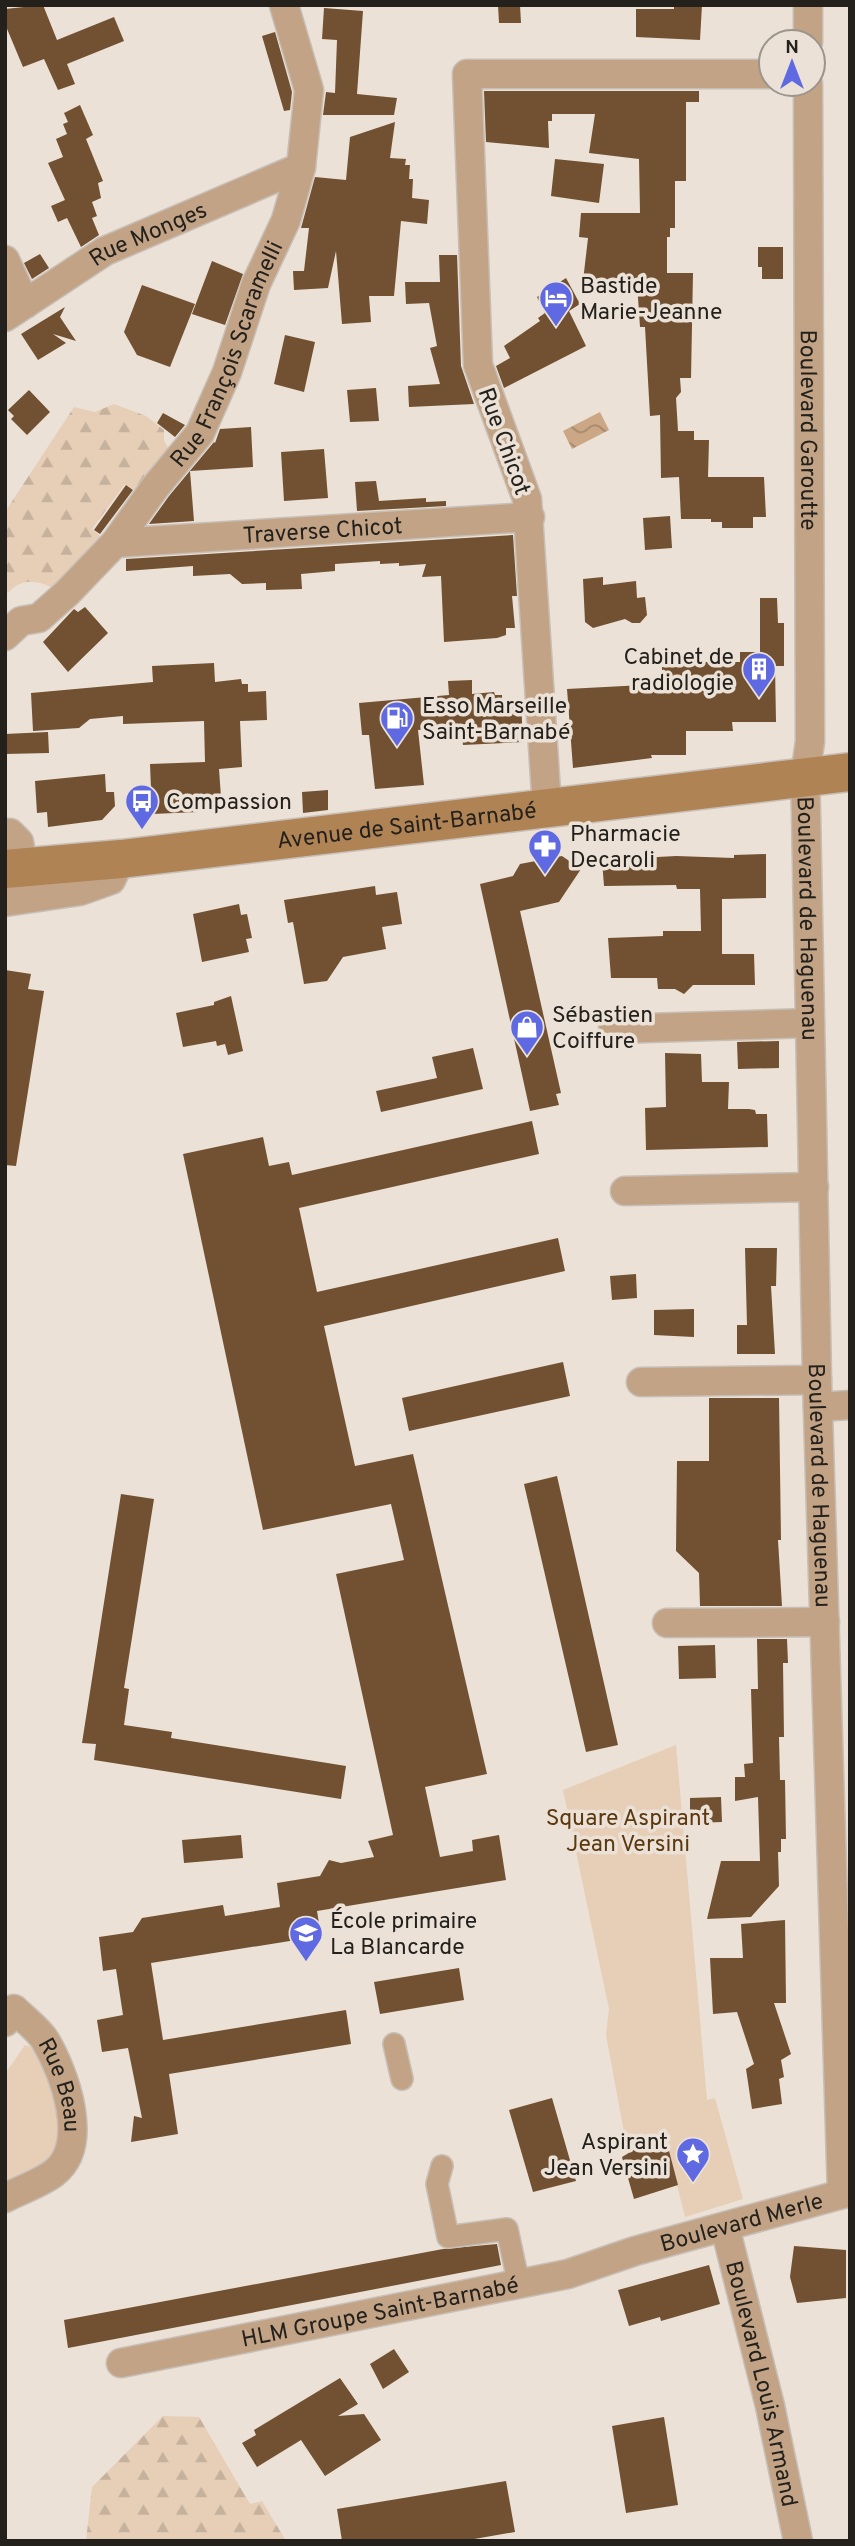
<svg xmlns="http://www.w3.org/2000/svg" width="855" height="2546" font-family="Overpass,sans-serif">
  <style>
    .green { fill: #e7ceb7 }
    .forest { fill: url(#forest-firs) }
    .water { fill: url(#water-waves) }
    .building { fill: #715131 }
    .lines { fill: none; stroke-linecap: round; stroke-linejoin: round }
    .pedestrian-casing { stroke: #c7beb6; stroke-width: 24 }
    .minor-casing { stroke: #c7beb6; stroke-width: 31 }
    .secondary-casing { stroke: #c7beb6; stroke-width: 41 }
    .pedestrian { stroke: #c2a385; stroke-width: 21 }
    .minor { stroke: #c2a385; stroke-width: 28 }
    .secondary { stroke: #b08355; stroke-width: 38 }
    .labels { text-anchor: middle; stroke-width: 7; stroke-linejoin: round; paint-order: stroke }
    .street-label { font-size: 23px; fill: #24211d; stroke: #ebe1d7 }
    .poi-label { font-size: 23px; fill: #24211d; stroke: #ebe1d7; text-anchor: start }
    .park-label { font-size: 23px; fill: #5c380e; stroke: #ebe1d7 }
  </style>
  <defs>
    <pattern id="forest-firs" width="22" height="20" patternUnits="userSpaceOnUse" patternTransform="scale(1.75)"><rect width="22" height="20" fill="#e7ceb7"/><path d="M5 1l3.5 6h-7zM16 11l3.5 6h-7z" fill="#c6b19d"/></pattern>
    <pattern id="water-waves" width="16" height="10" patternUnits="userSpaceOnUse" patternTransform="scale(1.75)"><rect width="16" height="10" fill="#cba785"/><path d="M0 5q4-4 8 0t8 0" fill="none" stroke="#a5886c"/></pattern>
  </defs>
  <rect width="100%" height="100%" fill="#ebe1d7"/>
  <path class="green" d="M676,1745L707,2100L715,2098L743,2199L685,2217L664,2133L628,2154L606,2035L609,2009L563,1790Z
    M25,2045L37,2049L63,2111L59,2157L5,2190V2074Z"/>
  <path class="forest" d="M114,404L146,416L164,430V440L173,458L143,495L125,484L92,529L107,542L60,591C41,582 24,575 8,593L5,591V512L74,407L95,412Z
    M163,2416L199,2417L250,2504L262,2501L286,2541H86L92,2487Z"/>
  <path class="water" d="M600,412L609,430L572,449L563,431Z"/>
  <path class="building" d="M43,5L57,40L114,17L124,41L67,64L75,84L58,90L44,59L23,67L5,24V9Z
    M498,5H520L521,23H499Z
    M674,5H702L700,40L636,37V9H674Z
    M324,8L363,11L357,94L397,98L394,115H323L326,92L335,93L337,40L322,39Z
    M275,32L292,92L290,110L284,111L262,36Z
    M484,91H699V102H686V181H675V228H670V237H667V273H693L691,378H680L681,392L676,398L678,431H694V440H709L708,477H764L766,517H753V528H722V522H711V519H681L679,477L661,478L660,415L650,416L645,327H640L637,283L583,281L588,238L579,237L581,213H640L639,159L589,153L595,114H552V121H548L549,148L486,142Z
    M80,105L93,135L86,139L103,181L98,183L101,198L92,202L97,216L92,218L99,235L81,247L67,218L58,222L51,206L65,200L48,163L63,157L56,139L67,134L63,124L68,122L64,113Z
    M395,122L390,158L406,159L405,165H410L409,179H413L412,198L429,200L427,224L401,221L394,296H369L371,322L342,324L336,251L328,288L294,290L293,271H304L309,228H301L315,177L346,180L350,137Z
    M555,159L604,164L599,203L551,196Z
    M758,247H783V279H762V267H758Z
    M40,254L49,268L32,279L24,263Z
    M439,255H457L461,366L474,404L409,407L408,386L440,384L430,348L437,346L429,303L406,304L405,282H440Z
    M212,261L243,274L225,325L192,314Z
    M566,278L580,304L569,311L586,346L504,388L496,366L510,358L504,346L540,321L538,318L545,313L537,297Z
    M142,285L195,304L170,367L137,355L124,332Z
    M65,307L60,317L76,341L53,334L66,343L38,360L21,334Z
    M285,335L315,342L304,392L274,384Z
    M376,388L379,421L350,422L347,390Z
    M29,390L50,412L27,435L11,419L14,416L8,410Z
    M163,413L185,425L175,437L157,423Z
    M251,427L253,467L190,471L194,521L149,524L169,496L214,442L215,443L220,429Z
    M324,449L328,498L284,501L281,452Z
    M376,481L379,501L426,498V502L446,501V506L357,511L355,482Z
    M126,485L133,490L100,534L94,530Z
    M670,516L672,548L645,550L643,518Z
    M513,535L517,596H512L515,628H506V635L497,638L444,642L441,576L422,577L426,564L399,566V563L380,564V561L335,564V571L301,574L302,589L266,590V583L242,584L230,574L193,576V566L126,571V559Z
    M603,577V585L636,581L637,598L645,597L647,615L640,623H632L625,619L593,628L585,622L583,579Z
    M760,598H777L778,623H784V666H775L776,722H732L733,731H686V755H651L652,758L573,768L567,689L662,684V667H683L684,654H702V662H740V652H760Z
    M85,607L108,633L68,672L43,642L74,609L78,612Z
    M214,663L215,682L241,679L242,684H248V692L266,691L267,720L240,721L242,767L219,769L222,811L152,814L150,764L205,762L204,721L123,724V716L90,719L79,728L33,731L31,693L153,682L152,666Z
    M472,680V694L494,692L495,695H502V702L521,700L523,742L463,745L461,726L418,730L424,785L375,789L369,735H362L359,703L449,695L448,681Z
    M48,732L49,753L5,754V734Z
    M105,774L106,792H114L115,806L102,820L48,827L47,812L37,813L35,781Z
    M328,790V810L303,813L302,792Z
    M766,854V898L722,899V954H754L755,985H693L684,994L675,989H658L657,978H611L608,938L663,936V931H701L700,889H677L676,885L604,886L602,860L676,856L734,858V855Z
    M562,856L581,869L559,902L520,911L561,1093L556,1094L559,1105L530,1111L480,884L513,876L520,864Z
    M375,886L376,895L397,892L402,924L382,927L386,949L343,957L327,981L304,984L293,922L288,923L284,900Z
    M239,904L241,915L247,914L252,938L246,939L249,952L202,962L193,914Z
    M5,970L31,974L28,989L44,991L16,1166L5,1165Z
    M231,996L243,1051L228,1055L225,1044L217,1046L216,1041L183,1047L176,1013L214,1005V1002Z
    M779,1041V1068L738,1069L737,1042Z
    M473,1048L483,1089L381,1112L376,1091L437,1078L432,1057Z
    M665,1053L701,1054L702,1082H729L728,1109H749L755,1110L756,1114H767L768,1147L646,1150L645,1108L666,1107Z
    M532,1121L539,1154L299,1208L317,1292L558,1238L565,1271L324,1326L355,1466L413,1454L487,1774L425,1787L440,1857L473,1851L472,1840L499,1835L506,1880L317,1911L321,1936L151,1963L163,2040L346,2010L351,2044L169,2074L178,2134L131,2142L134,2116L142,2118L128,2048L102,2052L97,2020L123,2015L116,1969L103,1971L99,1937L133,1932L142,1918L223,1905L225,1916L280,1907L277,1883L320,1876L329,1860L341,1863L374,1857L368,1841L393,1835L336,1574L404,1560L391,1504L263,1530L183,1154L263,1137L269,1166L289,1162L292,1175Z
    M745,1248H777L776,1286H771L775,1354H737V1325H747Z
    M636,1274L637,1298L612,1300L610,1276Z
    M694,1309V1337L654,1335V1310Z
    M563,1362L570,1396L409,1431L402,1398Z
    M709,1398H779L781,1540H778L782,1606H700L699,1573L676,1551L677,1461H709Z
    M557,1476L618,1745L586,1752L524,1484Z
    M121,1494L154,1499L124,1688L129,1689L124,1725L172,1732L171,1738L346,1766L341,1799L94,1760L96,1744L82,1743Z
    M757,1639H787L788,1663H783L784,1737H779L780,1780H785L786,1839H781V1852H778L779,1886L751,1917L707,1919L721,1861H760L758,1797L735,1801V1777H745L744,1764L753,1763L751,1689H758Z
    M715,1645L716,1678L679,1679L678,1646Z
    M721,1797L722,1822L695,1823V1818H690V1798Z
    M241,1835L243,1858L184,1863L182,1840Z
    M785,1920L786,2003H774L791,2054L781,2060L784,2077L779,2079L782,2104L752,2109L746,2069L754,2064L737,2012L713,2014L710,1958H743L741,1924Z
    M459,1968L464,2000L380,2014L374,1982Z
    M552,2098L576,2181L533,2192L509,2110Z
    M664,2132L678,2185L634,2199L622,2157Z
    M497,2244L501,2265L68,2348L64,2320L443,2249Z
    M794,2246L846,2250V2298L797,2303L790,2277Z
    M709,2265L720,2304L661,2321L660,2317L629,2326L618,2290Z
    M394,2349L409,2372L383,2389L370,2364Z
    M340,2378L358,2404L338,2416L364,2414L381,2440L325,2476L301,2440L257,2467L242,2443L256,2435L254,2430Z
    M664,2417L678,2505L626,2513L612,2426Z
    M506,2481L515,2532L463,2541H342L337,2509Z"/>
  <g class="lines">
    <g class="pedestrian-casing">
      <path id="pedestrian" d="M394,2044L402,2079
        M442,2166L437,2184L448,2237L507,2229L519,2285"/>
    </g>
    <g class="minor-casing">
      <g id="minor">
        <path d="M808,5V42"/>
        <path id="s1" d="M808,84L810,741L805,777L806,813L817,1380L842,2194"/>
        <path d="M5,260L25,304"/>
        <path id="s2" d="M5,317L105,251L301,167"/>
        <path id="s3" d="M115,543L530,517"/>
        <path id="s4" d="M5,636L21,621L39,618L67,593L115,543L156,486L200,433L227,372L256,284L286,220L301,167L309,90L284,5"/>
        <path d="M547,808L527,499L478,365L467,74H771"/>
        <path d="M5,833H10L19,842L23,867"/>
        <path d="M5,902L80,891L111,880L121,859"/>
        <path d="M613,1029L810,1023"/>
        <path d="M625,1191L814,1187"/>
        <path d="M641,1382L817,1380"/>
        <path d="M818,1407L850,1405"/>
        <path d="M667,1623L825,1622"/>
        <path id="s5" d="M5,2022L14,2009C24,2019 38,2029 45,2040C64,2072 91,2144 54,2173C41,2183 20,2190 5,2198"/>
        <path id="s6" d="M725,2227L770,2406L798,2541"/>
        <path id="s7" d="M121,2363L568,2274L635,2251L850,2192"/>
      </g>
    </g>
    <g class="secondary-casing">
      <g id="secondary">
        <path id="s8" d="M5,869L121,859L850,772"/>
      </g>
    </g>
    <use href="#pedestrian" class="pedestrian"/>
    <use href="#minor" class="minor"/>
    <use href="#secondary" class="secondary"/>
  </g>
  <defs>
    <g id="hotel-pin" transform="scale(1.75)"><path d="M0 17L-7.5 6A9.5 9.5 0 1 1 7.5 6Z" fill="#5f6ae2" stroke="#ebe1d7"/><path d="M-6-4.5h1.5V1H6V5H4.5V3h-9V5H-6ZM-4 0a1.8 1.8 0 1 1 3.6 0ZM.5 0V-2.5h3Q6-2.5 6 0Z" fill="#fff"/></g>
    <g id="building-pin" transform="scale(1.75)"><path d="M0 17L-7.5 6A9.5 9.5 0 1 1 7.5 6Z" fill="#5f6ae2" stroke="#ebe1d7"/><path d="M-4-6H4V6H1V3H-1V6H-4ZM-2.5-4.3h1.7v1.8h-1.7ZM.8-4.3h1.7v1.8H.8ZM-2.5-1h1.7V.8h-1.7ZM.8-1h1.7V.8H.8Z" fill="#fff"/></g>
    <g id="fuel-pin" transform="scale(1.75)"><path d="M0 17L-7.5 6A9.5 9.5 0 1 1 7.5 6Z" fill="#5f6ae2" stroke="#ebe1d7"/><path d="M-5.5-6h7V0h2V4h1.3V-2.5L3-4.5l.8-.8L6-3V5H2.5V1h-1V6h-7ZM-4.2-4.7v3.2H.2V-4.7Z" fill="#fff"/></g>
    <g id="bus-pin" transform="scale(1.75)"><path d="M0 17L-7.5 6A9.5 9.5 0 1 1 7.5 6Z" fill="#5f6ae2" stroke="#ebe1d7"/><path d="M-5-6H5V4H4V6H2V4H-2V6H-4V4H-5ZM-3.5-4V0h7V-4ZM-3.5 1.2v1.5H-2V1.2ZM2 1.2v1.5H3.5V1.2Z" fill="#fff"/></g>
    <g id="pharmacy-pin" transform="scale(1.75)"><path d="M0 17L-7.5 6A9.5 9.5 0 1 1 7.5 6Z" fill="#5f6ae2" stroke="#ebe1d7"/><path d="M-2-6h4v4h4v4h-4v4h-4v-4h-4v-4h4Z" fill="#fff"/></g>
    <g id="shop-pin" transform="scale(1.75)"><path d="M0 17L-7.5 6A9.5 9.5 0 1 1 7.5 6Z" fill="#5f6ae2" stroke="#ebe1d7"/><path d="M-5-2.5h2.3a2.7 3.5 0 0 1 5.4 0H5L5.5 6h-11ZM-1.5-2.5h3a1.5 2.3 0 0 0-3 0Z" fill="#fff"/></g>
    <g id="school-pin" transform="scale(1.75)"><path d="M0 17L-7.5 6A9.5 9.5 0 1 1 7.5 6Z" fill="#5f6ae2" stroke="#ebe1d7"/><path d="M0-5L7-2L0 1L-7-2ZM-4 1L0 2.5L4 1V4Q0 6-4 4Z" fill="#fff"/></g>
    <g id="sight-pin" transform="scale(1.75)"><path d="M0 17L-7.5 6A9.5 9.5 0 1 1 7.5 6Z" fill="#5f6ae2" stroke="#ebe1d7"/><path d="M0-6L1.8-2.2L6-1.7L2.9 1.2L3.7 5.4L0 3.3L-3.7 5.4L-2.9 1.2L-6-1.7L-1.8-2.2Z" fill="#fff"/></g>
  </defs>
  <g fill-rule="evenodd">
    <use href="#hotel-pin" x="556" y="298"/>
    <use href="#building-pin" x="759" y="669"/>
    <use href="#fuel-pin" x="397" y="718"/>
    <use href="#bus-pin" x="142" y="801"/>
    <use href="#pharmacy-pin" x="545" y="846"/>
    <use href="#shop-pin" x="527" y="1027"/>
    <use href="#school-pin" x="306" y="1933"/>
    <use href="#sight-pin" x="693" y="2154"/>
  </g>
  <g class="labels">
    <g class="street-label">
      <text dy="8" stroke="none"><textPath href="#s2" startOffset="166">Rue Monges</textPath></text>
      <text dy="8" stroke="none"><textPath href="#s4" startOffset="369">Rue François Scaramelli</textPath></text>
      <text dy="8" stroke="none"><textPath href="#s1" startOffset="346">Boulevard Garoutte</textPath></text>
      <text transform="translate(505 441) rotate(70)" y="8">Rue Chicot</text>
      <text dy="8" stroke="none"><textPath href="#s3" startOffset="208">Traverse Chicot</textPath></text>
      <text dy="8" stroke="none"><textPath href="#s8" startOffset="404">Avenue de Saint-Barnabé</textPath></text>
      <text dy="8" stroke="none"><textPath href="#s1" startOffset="835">Boulevard de Haguenau</textPath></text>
      <text dy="8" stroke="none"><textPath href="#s1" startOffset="1402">Boulevard de Haguenau</textPath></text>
      <text dy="8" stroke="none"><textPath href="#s5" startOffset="108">Rue Beau</textPath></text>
      <text dy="8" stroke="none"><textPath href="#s7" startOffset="637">Boulevard Merle</textPath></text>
      <text dy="8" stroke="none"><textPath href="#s7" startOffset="264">HLM Groupe Saint-Barnabé</textPath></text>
      <text dy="8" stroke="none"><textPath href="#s6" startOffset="161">Boulevard Louis Armand</textPath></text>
    </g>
    <g class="poi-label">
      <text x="580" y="293">Bastide<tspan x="580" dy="26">Marie-Jeanne</tspan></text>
      <text x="734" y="664" text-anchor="end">Cabinet de<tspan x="734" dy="26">radiologie</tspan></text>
      <text x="422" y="713">Esso Marseille<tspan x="422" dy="26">Saint-Barnabé</tspan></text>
      <text x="166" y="809">Compassion</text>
      <text x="570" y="841">Pharmacie<tspan x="570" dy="26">Decaroli</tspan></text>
      <text x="552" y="1022">Sébastien<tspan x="552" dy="26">Coiffure</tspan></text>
      <text x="330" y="1928">École primaire<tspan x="330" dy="26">La Blancarde</tspan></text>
      <text x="668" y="2149" text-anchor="end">Aspirant<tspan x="668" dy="26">Jean Versini</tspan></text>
    </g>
    <g class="park-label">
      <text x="628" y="1825">Square Aspirant<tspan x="628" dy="26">Jean Versini</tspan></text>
    </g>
  </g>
  <rect width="855" height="2546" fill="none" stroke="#24211d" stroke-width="14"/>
  <g transform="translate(792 63)"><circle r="33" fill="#ebe1d7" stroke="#9b948d" stroke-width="2"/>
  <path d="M0-5L12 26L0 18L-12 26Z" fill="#5f6ae2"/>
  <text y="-10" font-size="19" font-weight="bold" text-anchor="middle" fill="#24211d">N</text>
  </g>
</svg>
